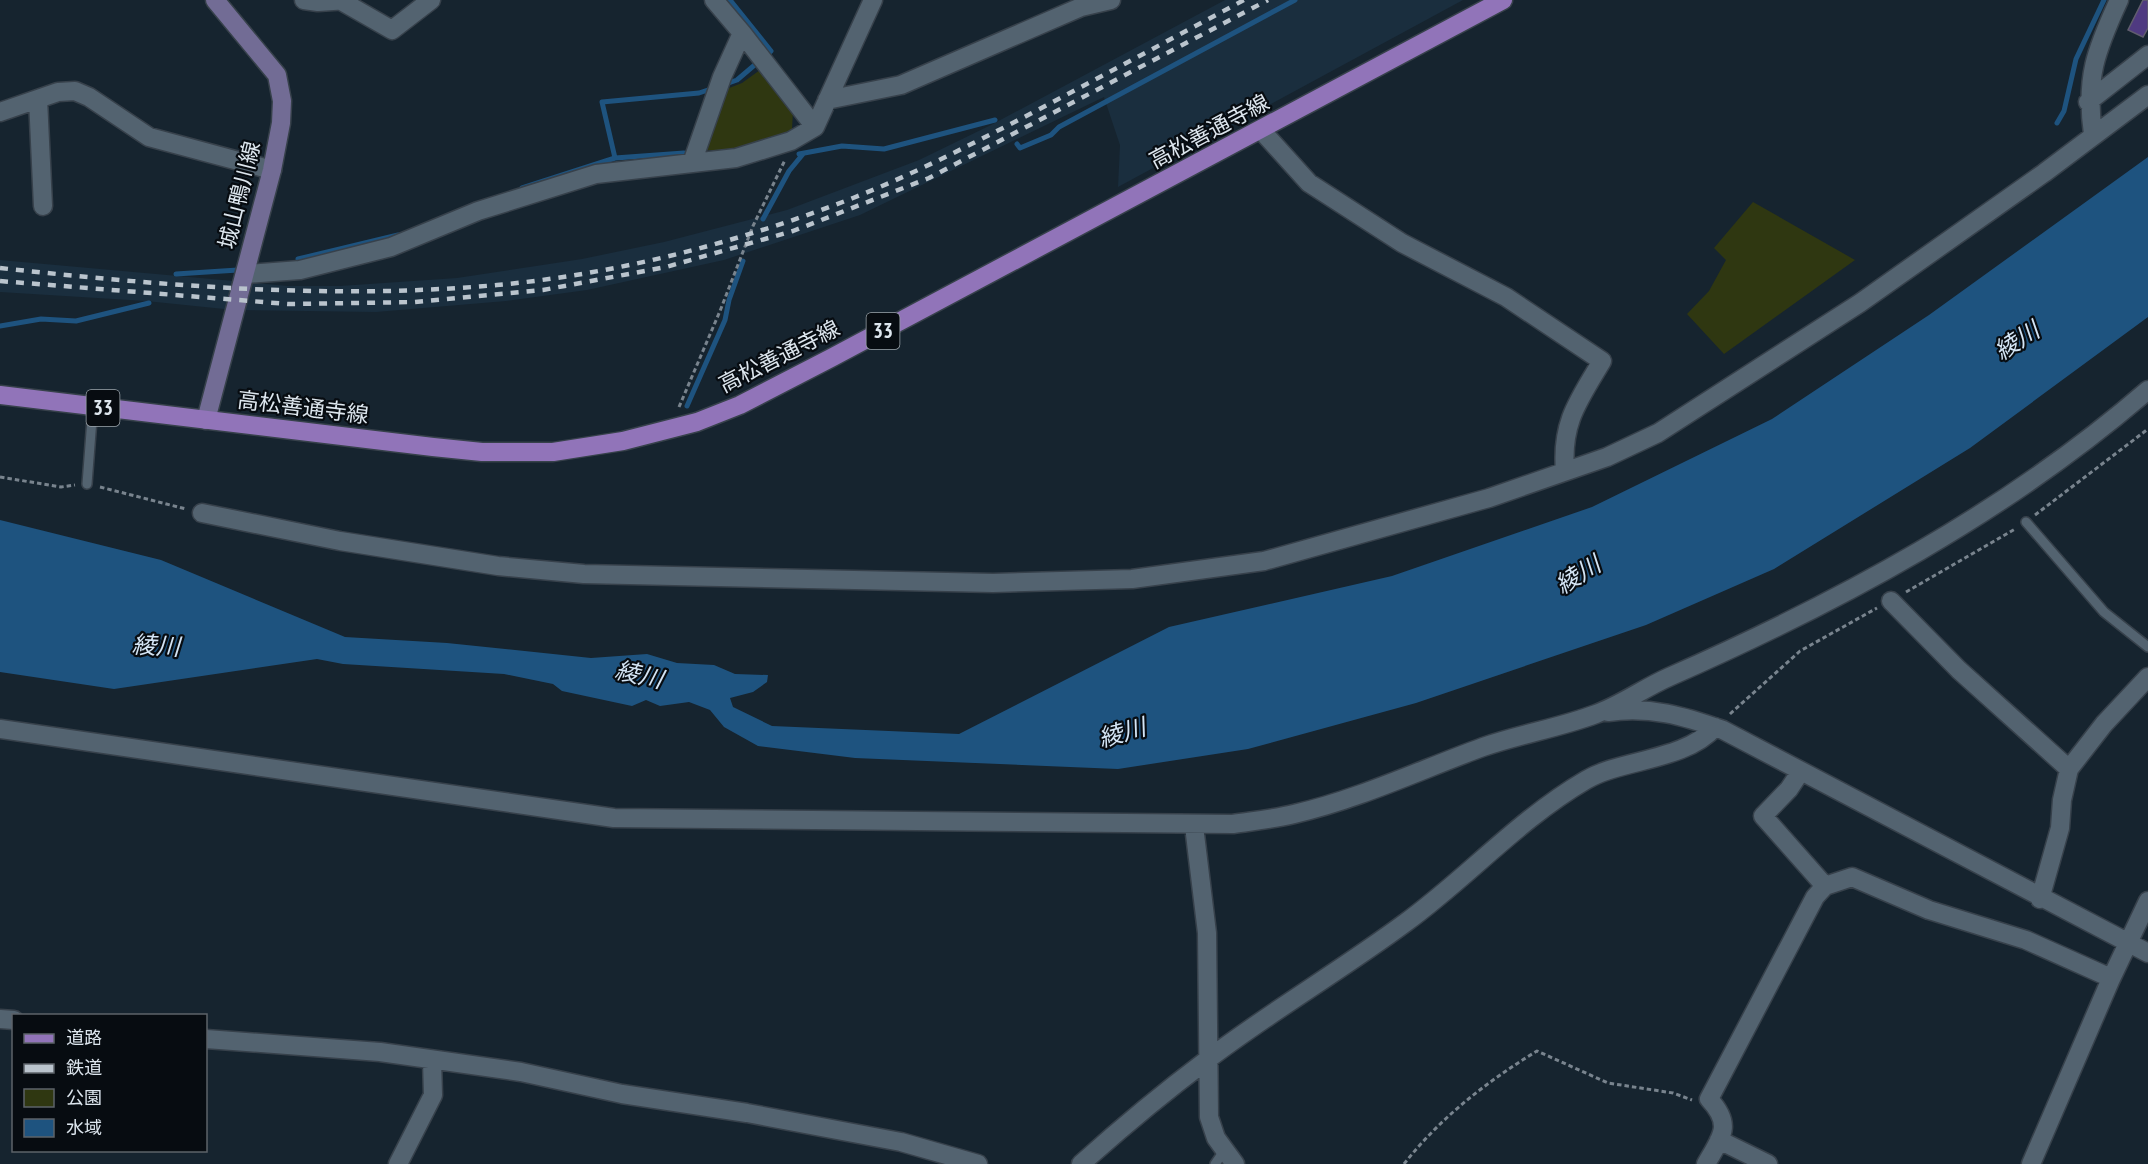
<svg xmlns="http://www.w3.org/2000/svg" width="2148" height="1164" font-family="'PT Sans Narrow','Noto Sans JP',sans-serif">
  <style>
    .built { fill: #1a2e3e }
    .green { fill: #2f3711 }
    .water { fill: #1e537f }
    .lines { fill: none; stroke-linecap: round; stroke-linejoin: round }
    .stream { stroke: #1e537f; stroke-width: 5 }
    .building { fill: #4f3a81; stroke: #605d6e; stroke-width: 1.5 }
    .service-casing { stroke: #37414b; stroke-width: 12 }
    .minor-casing { stroke: #37414b; stroke-width: 21 }
    .secondary-casing { stroke: #37414b; stroke-width: 21 }
    .primary-casing { stroke: #37414b; stroke-width: 21 }
    .path { stroke: #79848e; stroke-width: 3; stroke-dasharray: 4.5 3; stroke-linecap: butt }
    .service { stroke: #536370; stroke-width: 9 }
    .minor { stroke: #536370; stroke-width: 18 }
    .secondary { stroke: #726c95; stroke-width: 18 }
    .primary { stroke: #9174b9; stroke-width: 18 }
    .rail { stroke: #bac4cd; stroke-width: 4.5; stroke-dasharray: 8 8; stroke-linecap: butt }
    .labels { text-anchor: middle; stroke-width: 4.5; stroke-linejoin: round; paint-order: stroke }
    .shield { fill: #070c11; stroke: #9da5ac; stroke-width: 1.5 }
    .shield-label { font-size: 21px; font-weight: bold; fill: #dde6ee }
    .street-label { font-size: 22px; fill: #dde6ee; stroke: #070c11 }
    .water-label { font-size: 24px; font-style: italic; fill: #d4e5f5; stroke: #070c11 }
  </style>
  <rect width="100%" height="100%" fill="#16242f"/>
  <path class="built" d="M1225,0H1463L1118,187L1120,145L1104,97L860,215L724,260L587,290L506,301L376,312L234,310L146,301L0,292V260L288,286H340L457,278L582,259L664,242L787,210L919,160L991,125Z"/>
  <path class="green" d="M760,70L793,111L792,129C753,151 749,152 704,150L724,90L742,83Z
    M1753,202L1855,260L1724,354L1687,314L1709,291L1726,260L1714,248Z"/>
  <path class="water" d="M2148,157V317L1970,448L1774,569L1646,625L1416,703L1248,749L1118,769L855,758L758,746L724,727L710,710L689,702L660,706L646,700L632,706L562,691L553,684L504,674L343,664L317,659L114,689L0,672V520L161,560L345,637L447,643L591,658L647,654L677,663L714,665L735,674L768,675L767,682L753,692L730,698L733,707L772,726L959,734L1169,627L1392,576L1592,507L1772,419L1929,315Z"/>
  <g class="lines">
    <path class="stream" d="M723,85L737,80L771,51L730,0
      M2057,123L2064,111L2076,59L2104,0
      M1017,144L1020,148L1051,135L1059,127L1295,0
      M799,154L842,146L884,149L995,120
      M615,158L602,102L699,93L714,88
      M522,188L615,158L684,153
      M763,219L789,171L803,154
      M298,259L398,235
      M176,274L238,270
      M0,326L41,319L76,321L149,303
      M687,406L725,320L729,300L743,261"/>
  </g>
  <path class="building" d="M2143,0H2148V28L2143,37L2128,30Z"/>
  <g class="lines">
    <g class="service-casing">
      <path id="service" d="M87,484L93,406
        M2026,522L2104,612L2148,647
        M1215,1164L1224,1151"/>
    </g>
    <g class="minor-casing">
      <path id="minor" d="M304,0L318,2L348,0
        M343,2L392,30L431,0
        M742,33L815,127
        M38,99L43,206
        M827,100L901,85L1081,7L1111,0
        M2088,102L2148,55
        M0,112L58,92L75,91L89,97L149,137L272,170
        M1261,130L1309,183L1402,243L1506,297L1602,361C1578,401 1561,423 1565,471
        M2093,134C2085,78 2096,50 2119,0
        M692,163L722,77L742,33L714,0
        M246,274L300,270L391,247L478,211L596,174L736,158L791,141L815,127L873,0
        M202,513L340,541L498,566L584,574L993,583L1132,579L1264,561L1489,498L1607,457L1658,433L1860,303L2044,173L2148,95
        M1891,601L1959,670L2069,769
        M1608,712C1650,706 1684,716 1723,730L2148,953
        M0,729L614,818L1233,824C1253,821 1274,819 1294,814C1359,799 1420,770 1483,747C1520,734 1559,728 1596,714C1621,705 1644,688 1669,677C1839,602 2007,512 2148,390
        M1801,771L1789,789L1763,816L1825,886
        M1194,826L1207,933L1209,1117L1216,1138L1235,1164
        M2040,899L2060,828L2062,800L2069,769L2104,724L2148,677
        M0,1019L14,1020
        M206,1039L380,1052L521,1072L622,1094L747,1113L901,1142L978,1164
        M1719,1140L1768,1164
        M398,1164L433,1095L432,1060
        M1081,1164C1121,1128 1163,1093 1207,1060C1270,1012 1340,971 1405,923C1467,878 1519,819 1586,780C1621,759 1685,761 1715,727
        M1706,1164C1722,1136 1733,1125 1709,1099L1815,897L1825,886L1852,877L1929,910L2026,940L2111,978
        M2031,1164L2110,981L2148,901"/>
    </g>
    <g class="secondary-casing">
      <path id="secondary" d="M206,420L272,170L281,123L282,101L277,75L215,0"/>
    </g>
    <g class="primary-casing">
      <path id="primary" d="M0,395L433,447L482,452H553L623,441L697,422L740,405L831,358L1503,0"/>
    </g>
    <path class="path" d="M679,407L720,311L753,226L785,160
      M0,477L61,487L75,485
      M100,487L186,509
      M2035,515L2148,429
      M1906,592L2015,529
      M1730,714L1800,651L1877,608
      M1404,1164C1440,1118 1486,1082 1537,1051L1608,1083L1673,1093L1692,1100"/>
    <use href="#service" class="service"/>
    <use href="#minor" class="minor"/>
    <use href="#secondary" class="secondary"/>
    <use href="#primary" class="primary"/>
    <path class="rail" d="M0,268C165,286 332,300 497,285C618,274 740,242 853,198C914,174 972,144 1030,114C1102,76 1173,38 1244,0
      M0,281L288,304L415,302L543,290L666,267L793,231L929,178L1268,0"/>
  </g>
  <g class="labels">
    <g class="shield">
      <rect x="866.5" y="313" width="33" height="36" rx="4.5"/>
      <rect x="86.5" y="390" width="33" height="36" rx="4.5"/>
    </g>
    <g class="shield-label">
      <text x="883" y="338">33</text>
      <text x="103" y="415">33</text>
    </g>
    <g class="street-label">
      <text transform="translate(1209 131) rotate(-28)" y="8">高松善通寺線</text>
      <text transform="translate(239 195) rotate(-76)" y="8">城山鴨川線</text>
      <text transform="translate(779 356) rotate(-27)" y="8">高松善通寺線</text>
      <text transform="translate(303 407) rotate(7)" y="8">高松善通寺線</text>
    </g>
    <g class="water-label">
      <text transform="translate(2017 341) rotate(-33)" y="8">綾川</text>
      <text transform="translate(1578 575) rotate(-32)" y="8">綾川</text>
      <text transform="translate(156 646) rotate(3)" y="8">綾川</text>
      <text transform="translate(639 675) rotate(13)" y="8">綾川</text>
      <text transform="translate(1122 733) rotate(-16)" y="8">綾川</text>
    </g>
  </g>
  <rect x="12" y="1014" width="195" height="138" fill="#070c11" stroke="#5d6369" stroke-width="1.5"/>
  <rect x="24" y="1034" width="30" height="9" fill="#9174b9" stroke="#5d6369" stroke-width="1.5"/>
  <text x="66" y="1044" font-size="18" fill="#dde6ee">道路</text>
  <rect x="24" y="1064" width="30" height="9" fill="#bac4cd" stroke="#5d6369" stroke-width="1.5"/>
  <text x="66" y="1074" font-size="18" fill="#dde6ee">鉄道</text>
  <rect x="24" y="1089" width="30" height="18" fill="#2f3711" stroke="#5d6369" stroke-width="1.5"/>
  <text x="66" y="1104" font-size="18" fill="#dde6ee">公園</text>
  <rect x="24" y="1119" width="30" height="18" fill="#1e537f" stroke="#5d6369" stroke-width="1.5"/>
  <text x="66" y="1134" font-size="18" fill="#dde6ee">水域</text>
</svg>
